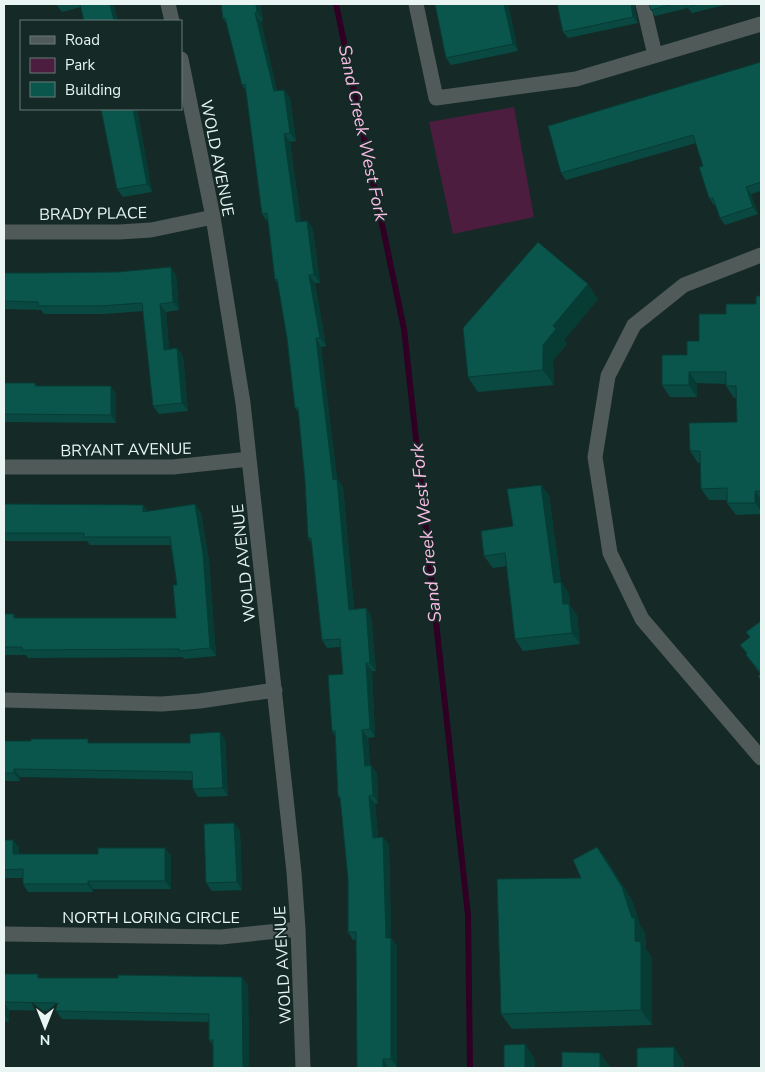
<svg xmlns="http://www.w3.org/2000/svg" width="765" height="1072" font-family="'Nunito Sans',sans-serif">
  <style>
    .green { fill: #4c1d3f }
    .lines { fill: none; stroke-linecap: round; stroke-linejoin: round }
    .stream { stroke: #2f0024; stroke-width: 6 }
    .minor { stroke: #505a58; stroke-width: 15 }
    .wall { fill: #094941 }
    .shaded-wall { fill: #073c35 }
    .building { fill: #0a554c; stroke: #073c35 }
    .labels { text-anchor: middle; stroke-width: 4; stroke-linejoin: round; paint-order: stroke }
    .street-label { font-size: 16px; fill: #e8f5f2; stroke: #152a26 }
    .water-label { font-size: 18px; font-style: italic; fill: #fabde5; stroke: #152a26 }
  </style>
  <rect width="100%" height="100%" fill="#152a26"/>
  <path class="green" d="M514,107L534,217L453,234L429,122Z"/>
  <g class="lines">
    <path class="stream" d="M336,4L404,329L468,915L470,1068"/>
    <path class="minor" d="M168,4L172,21
      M416,4L436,98L576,79L761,24
      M643,4L655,55
      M181,59L213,217L243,403L294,872L298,929L303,1068
      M4,232H119L151,230L213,217
      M761,255L684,285L634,325L608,376L595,457L610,553L642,619L761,758
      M4,467H173L249,459
      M4,700L162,704L200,701L275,690
      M4,934L221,937L298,929"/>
  </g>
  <path class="wall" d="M56,4H113L118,21L81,7L62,12Z
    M260,4L263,21H261L277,91L284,90L290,98L296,141L290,142L301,222L307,221L313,229L320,283H315L326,346L321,347L337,479L343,487L354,609L366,608L371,616L376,671H372L375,737L368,738L370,765L377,773L378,803L375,804L378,837H383L389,845L391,938L397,946V1067H388V1068H357L356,940H353L348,932V879L341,800L338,797L335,736L332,731L343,674L340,647L327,648L322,640L312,544L308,538L305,481L299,413L295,408L287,338L278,283L275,280L268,222L262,214L246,91L242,85L227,24L223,19Z
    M435,4H508L518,51L451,65L446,58Z
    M634,4L638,23L568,38L563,32Z
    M649,4H729L692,13L688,8L655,16L651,10Z
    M761,62V191L751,194L758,214L725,225L720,218L715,205H714L709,198L703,166L696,143L566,180L561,173Z
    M101,109H137L152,192L123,197L117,189Z
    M4,273L176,275L179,310L166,312L169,349L177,348L183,356L188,411L159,414L153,406L143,311L105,314H44L41,310L4,309Z
    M761,296V514L736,515L727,503V500H709L701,489L700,463H698L690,451L737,422V398H734L726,386V384L697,383V397H670L662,385L687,355L726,314L756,304Z
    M598,299L564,340L567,344L553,360L554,385L478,392L468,377Z
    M4,383H35L37,386L116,394V423L4,422Z
    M541,485L549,496L561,582L569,594L570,606L577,615L580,644L523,651L515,639L507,566L493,568L484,556L513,526Z
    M4,504L143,505L148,511L201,512L209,561L216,656L184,659L183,657L28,658L26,655H4V614L17,618H176L177,585L171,545H90L87,541H4Z
    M761,621V681L758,676L760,674L746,655L747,654L740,645L750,638Z
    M220,732L225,740L228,796L198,797L193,789L192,780L20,777V781H4V741L90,743H190Z
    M234,823L240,831L242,890L212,891L206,883Z
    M4,840H13L19,848V854H98L165,848L171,856V889H93V892H28L23,884V878H4Z
    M597,847L608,862L633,902L640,925L645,933L646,949L652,958V1025L512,1029L501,1014L581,878Z
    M4,974L41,978L248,985L249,1068H213V1045L209,1040V1022L62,1019L56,1011L9,1010V1022L4,1021Z"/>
  <path class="shaded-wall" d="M110,4H113L118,21H114Z
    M256,4H260L263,21L257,13Z
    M504,4H508L518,51L513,44Z
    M631,4H634L638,23L633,17Z
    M255,13L261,21L279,99L274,91Z
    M284,90L290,98L296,141L290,133Z
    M133,109H137L152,192L147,184Z
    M284,134L290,142L302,230L296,222Z
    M746,187L751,194L758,214L753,207Z
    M307,221L313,229L320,283L314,275Z
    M171,267L176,275L179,310L173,302Z
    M309,275L315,283L326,346L320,338Z
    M588,284L598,299L564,340L567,344L553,360L554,385L543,370V345L553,326Z
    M160,304L166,312L170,358L164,350Z
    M316,338L321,347L338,484L337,479L343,487L355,618L349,610L333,480Z
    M177,348L183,356L188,411L182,403Z
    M689,372L697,383V397L689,385Z
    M111,386L116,394V423L111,415Z
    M541,485L549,496L561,582L569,594L570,606L577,615L580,644L572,633L554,583Z
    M755,491L761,499V511L755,503Z
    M195,504L201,512L209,561L216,656L210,648Z
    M143,505L149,513L143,512Z
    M366,608L371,616L376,671L370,663Z
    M366,663L372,671L375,737L370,729Z
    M362,730L368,738L370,774L365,766Z
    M220,732L225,740L228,796L223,788Z
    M371,765L377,773L378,803L373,795Z
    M14,769L20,777V781L14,773Z
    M369,796L375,804L379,846L373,838Z
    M234,823L240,831L242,890L237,882Z
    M383,837L389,845L391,938L397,946V1067L391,1059L386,938Z
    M13,840L19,848V862L13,854Z
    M597,847L608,862L633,902L640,925L645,933L646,949L652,958V1025L641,1010L635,941L632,918Z
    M165,848L171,856V889L165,881Z
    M88,881L93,889V892L88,884Z
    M242,977L248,985L249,1068H243Z
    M4,1002L9,1010V1022L4,1014Z
    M525,1044L535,1059V1068H525Z
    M674,1047L684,1062V1068H674Z
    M600,1053L611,1068H600Z
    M383,1059L388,1067V1068H383Z"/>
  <path class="building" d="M80,4H110L114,21H84Z
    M221,4H256L257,13H255L274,91L284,90L290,133L284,134L296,222L307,221L314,275H309L320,338H316L333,480L337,479L349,610L366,608L370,663H366L370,729L362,730L365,766L371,765L373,795L369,796L373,838L383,837L386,938H391V1059H383V1068H357L356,932H348V879L340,797H338L335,731H332L328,675L343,674L340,639L322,640L311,538H308L305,481L298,408H295L287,338L277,279L275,280L267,213L262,214L245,84L242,85L225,18L223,19Z
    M435,4H504L513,44L446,58Z
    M557,4H631L633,17L563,32Z
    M649,4H673L651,10Z
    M686,4H699L687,7Z
    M761,62V182L746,187L753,207L720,218L713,198H709L699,167L703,166L693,135L561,173L548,126Z
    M101,109H133L147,184L117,189Z
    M538,242L588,284L553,326L556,329L543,345V370L468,377L463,328Z
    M171,267L173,302L160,304L164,350L177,348L182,403L153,406L142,303L99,306H38V302L4,301V273H38L118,272Z
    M756,296H761V491H755V503H727V488L701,489L700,451H690L689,423L737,422L736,386H726V372H689V385H662V355H687V341H699V314H726V304H756Z
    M4,383H35V386H111V415L4,414Z
    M541,485L554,583L561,582L563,604H569L572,633L515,639L505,553L484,556L481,531L513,526L507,489Z
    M4,504L143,505V512L195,504L203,553L210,648L179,651V649L22,650V647H4V614H14V618H176L173,585H177L170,537H84V533H4Z
    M761,621V680L758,676L761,673L746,655L747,653L740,645L750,637L746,632Z
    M220,732L223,788L193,789L192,772L14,769V773H4V741H31V739H88V743H190V734Z
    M234,823L237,882L206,883L204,824Z
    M4,840H13V854H98V848H165V881H88V884H23V869L4,870Z
    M597,847L622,887L632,918H635V941L641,942V1010L501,1014L497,879L581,878L573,860Z
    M4,974H38V978H118V975L242,977L243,1068H213V1040H209V1014L56,1011V1003L4,1002Z
    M525,1044V1068H504V1045Z
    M674,1047V1068H637V1048Z
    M562,1052L600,1053V1068H562Z"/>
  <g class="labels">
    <g class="street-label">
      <text transform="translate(218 158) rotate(79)" y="6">WOLD AVENUE</text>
      <text transform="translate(93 213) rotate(-1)" y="6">BRADY PLACE</text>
      <text transform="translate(126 449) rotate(-1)" y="6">BRYANT AVENUE</text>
      <text transform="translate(243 563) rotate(-96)" y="6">WOLD AVENUE</text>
      <text x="151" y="923">NORTH LORING CIRCLE</text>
      <text transform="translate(282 965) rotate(-93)" y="6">WOLD AVENUE</text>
    </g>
    <g class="water-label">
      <text transform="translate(363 133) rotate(78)" y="6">Sand Creek West Fork</text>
      <text transform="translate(426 533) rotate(-96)" y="6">Sand Creek West Fork</text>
    </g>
  </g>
  <rect width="765" height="1072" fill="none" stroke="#e8f5f2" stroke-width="10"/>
  <rect x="20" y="20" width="162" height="90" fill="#152a26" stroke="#697b78"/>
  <rect x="30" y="36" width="25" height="8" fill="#505a58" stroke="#697b78"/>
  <text x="65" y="45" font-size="15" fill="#e8f5f2">Road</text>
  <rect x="30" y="58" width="25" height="15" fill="#4c1d3f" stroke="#697b78"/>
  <text x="65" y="70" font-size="15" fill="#e8f5f2">Park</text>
  <rect x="30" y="82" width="25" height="15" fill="#0a554c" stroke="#697b78"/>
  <text x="65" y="95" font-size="15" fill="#e8f5f2">Building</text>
  <g transform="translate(45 1027) rotate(180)" stroke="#152a26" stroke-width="4" paint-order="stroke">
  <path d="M0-4L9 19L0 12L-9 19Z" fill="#e8f5f2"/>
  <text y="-8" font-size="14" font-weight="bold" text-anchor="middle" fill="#e8f5f2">N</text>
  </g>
</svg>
